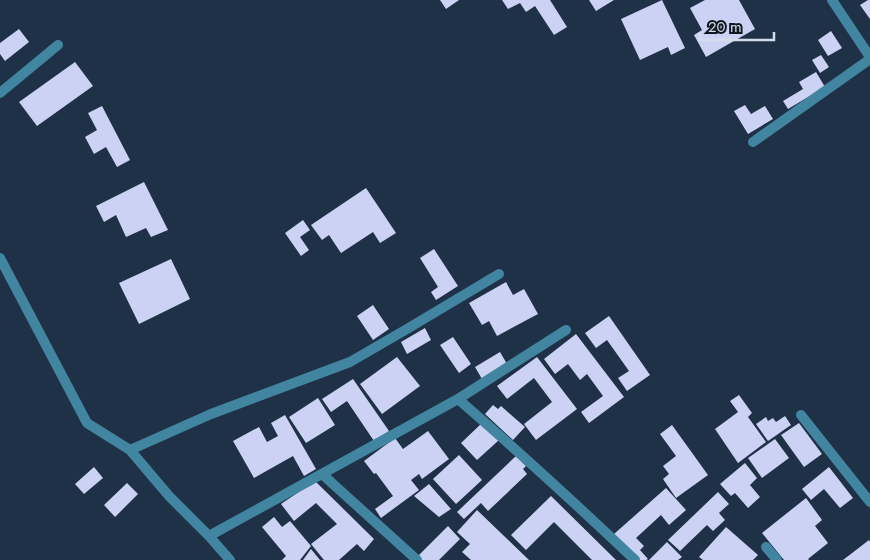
<svg xmlns="http://www.w3.org/2000/svg" width="870" height="560" font-family="Jost,sans-serif">
  <style>
    .building { fill: #ccd2f3 }
    .lines { fill: none; stroke-linecap: round; stroke-linejoin: round }
    .street { stroke: #4285a0; stroke-width: 10 }
  </style>
  <rect width="100%" height="100%" fill="#1f3146"/>
  <path class="building" d="M440,0H459L446,9Z
    M502,0H550L567,27L554,35L535,6L526,12L520,3L508,9Z
    M589,0H614L596,11Z
    M662,0L685,48L671,55L668,47L640,60L621,19Z
    M705,0H739L755,29L706,57L694,35L702,30L690,8Z
    M868,0H870V19L860,5Z
    M19,29L29,42L5,61L0,54V43Z
    M831,31L842,48L828,56L818,40Z
    M821,55L829,67L820,73L812,60Z
    M75,62L93,86L37,126L19,102Z
    M816,72L825,87L788,109L783,101L803,89L799,82Z
    M745,105L751,114L765,106L773,119L748,134L734,111Z
    M102,106L130,160L117,167L106,147L94,154L85,137L97,130L88,113Z
    M144,182L168,230L151,237L146,228L126,237L116,215L104,222L96,206Z
    M366,188L396,233L380,243L373,232L341,253L329,235L322,240L311,225Z
    M303,220L310,230L300,237L309,250L301,256L285,233Z
    M434,249L458,286L436,300L431,292L438,287L420,258Z
    M171,259L190,299L139,324L119,283Z
    M506,282L513,295L524,289L538,314L497,336L489,321L482,325L469,303Z
    M373,305L389,329L373,340L357,316Z
    M609,316L650,375L627,391L618,378L629,371L607,340L596,348L585,333Z
    M425,328L431,340L407,354L401,342Z
    M576,334L624,397L589,423L581,412L603,396L587,374L580,380L568,364L555,374L544,359Z
    M453,337L471,364L459,373L440,345Z
    M500,352L507,364L482,379L475,367Z
    M397,357L420,386L382,414L360,384Z
    M537,357L577,409L536,440L524,424L552,402L534,378L507,399L497,386Z
    M353,379L389,431L374,441L347,401L331,412L322,399Z
    M739,395L752,413L748,417L766,442L738,463L715,429L738,412L730,401Z
    M318,398L335,425L306,443L289,417Z
    M493,405L498,409L501,406L525,427L513,440L485,414Z
    M285,415L316,469L304,476L293,456L254,478L233,441L259,427L267,442L278,436L271,423Z
    M785,416L791,425L768,441L756,424L766,417L768,421L773,418L776,422Z
    M482,423L499,440L477,460L461,443Z
    M799,423L822,454L804,467L781,435Z
    M672,425L708,475L676,498L663,479L669,474L663,466L676,456L660,434Z
    M428,431L449,459L422,479L419,474L411,480L419,490L381,518L375,509L393,496L376,473L374,474L364,461L395,438L403,449Z
    M775,439L789,458L762,478L748,458Z
    M459,455L482,480L456,504L433,479Z
    M516,456L526,466L523,469L527,474L488,511L481,503L464,519L457,512Z
    M745,463L757,478L750,485L760,497L748,508L735,493L731,496L720,484Z
    M94,467L103,478L84,494L75,484Z
    M829,467L853,498L840,508L824,489L811,500L802,489Z
    M315,481L374,539L364,551L357,544L339,560H324L311,544L337,524L316,503L294,521L281,504Z
    M127,483L138,494L115,517L104,505Z
    M429,484L451,509L439,517L414,496Z
    M666,488L686,510L669,525L661,515L636,538L644,546L640,550L648,559L646,560H637L614,534Z
    M718,492L729,504L719,513L725,520L713,531L707,525L680,551L668,540Z
    M551,496L616,560H592L554,522L526,550L511,535Z
    M806,498L822,520L815,526L828,543L808,559L809,560H784L762,533Z
    M477,510L529,560H471L462,552L470,544L457,532Z
    M274,517L282,527L290,521L311,546L300,560H282L286,556L262,527Z
    M448,526L460,539L439,560H420L417,557Z
    M726,527L758,555L753,560H703L699,557Z
    M869,540L870,542V560H843Z
    M667,542L682,557L678,560H649Z
    M311,549L320,560H303Z"/>
  <g class="lines">
    <path class="street" d="M832,0L870,57
      M0,93L58,45
      M753,142L870,59
      M0,258L87,423L130,450L169,496L209,536L230,560
      M458,399C518,451 577,505 635,560
      M801,415L870,502
      M130,450L211,414L350,362L407,329L499,274
      M322,474L417,560
      M209,536L458,399L566,330
      M766,547L777,560"/>
  </g>
  <path d="M700 32v8h74v-8" fill="none" stroke="#d3deec" stroke-width="2.5"/>
  <text x="708" y="32" font-size="15" fill="#d3deec" stroke="#101822" stroke-width="4" paint-order="stroke">20 m</text>
</svg>
